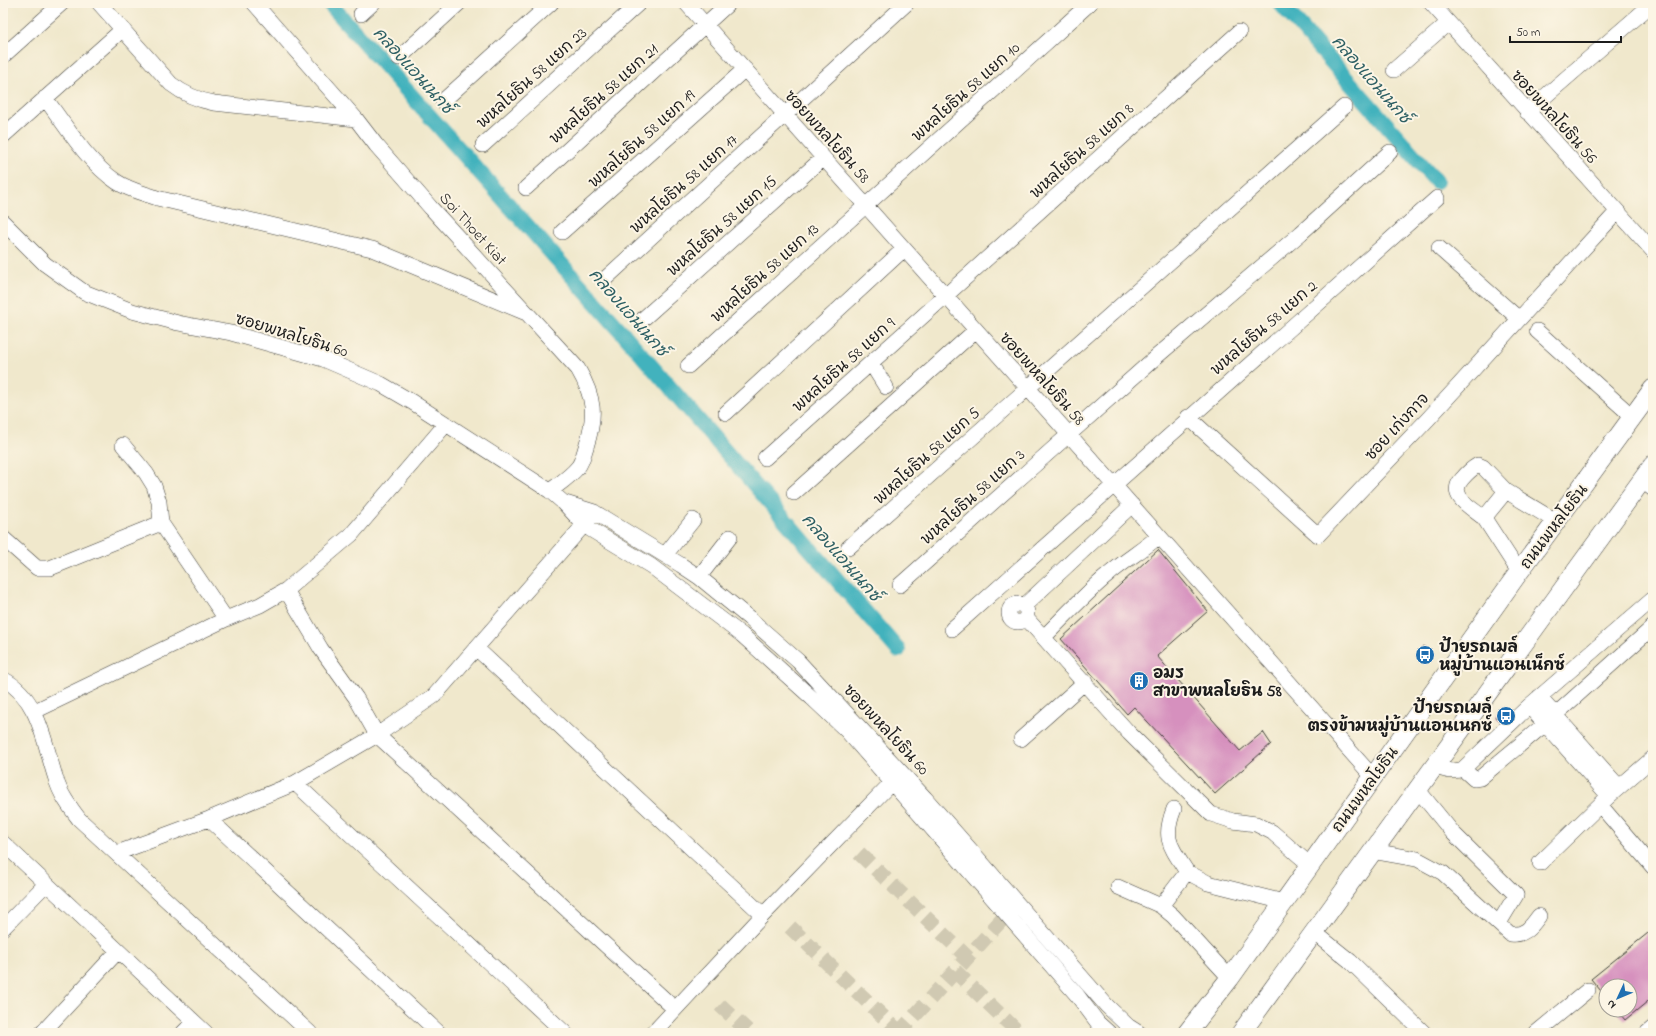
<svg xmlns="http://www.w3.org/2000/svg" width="1656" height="1036" font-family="'Indie Flower','Playpen Sans Thai',sans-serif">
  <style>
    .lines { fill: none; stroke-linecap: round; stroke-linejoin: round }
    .canal { stroke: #43b2bd; stroke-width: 16 }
    .building { fill: #d690be }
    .minor-tunnel { stroke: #d0c9b2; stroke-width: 15; stroke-dasharray: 15 8; stroke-linecap: butt }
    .minor-casing { stroke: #3c3b36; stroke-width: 16 }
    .major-casing { stroke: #3c3b36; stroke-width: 20 }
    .minor { stroke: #fff; stroke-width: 15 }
    .major { stroke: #fff; stroke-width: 19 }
    .labels { text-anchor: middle; stroke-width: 4; stroke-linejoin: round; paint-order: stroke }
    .street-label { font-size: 16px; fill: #1c1c1c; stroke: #fcf5e5 }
    .poi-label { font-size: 16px; font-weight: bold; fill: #1c1c1c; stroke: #fcf5e5; text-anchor: start }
    .water-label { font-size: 17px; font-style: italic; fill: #2e6064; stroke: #fcf5e5 }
  </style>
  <rect width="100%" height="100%" fill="#fcf5e5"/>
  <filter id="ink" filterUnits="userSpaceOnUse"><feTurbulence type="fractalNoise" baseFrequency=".025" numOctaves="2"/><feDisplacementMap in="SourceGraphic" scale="8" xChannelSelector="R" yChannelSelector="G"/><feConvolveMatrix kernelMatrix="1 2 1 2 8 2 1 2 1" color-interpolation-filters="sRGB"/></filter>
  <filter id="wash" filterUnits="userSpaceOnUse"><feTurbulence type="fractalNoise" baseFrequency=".012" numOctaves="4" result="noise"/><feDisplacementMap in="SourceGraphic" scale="16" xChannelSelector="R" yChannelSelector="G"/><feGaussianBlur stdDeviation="0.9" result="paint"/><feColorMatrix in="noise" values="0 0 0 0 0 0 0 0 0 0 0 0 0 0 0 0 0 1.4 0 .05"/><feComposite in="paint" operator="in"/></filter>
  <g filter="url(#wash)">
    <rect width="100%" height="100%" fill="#f0e8cc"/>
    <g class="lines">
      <path class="canal" d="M329,3L620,330L898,650
        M1280,3L1436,181"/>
    </g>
    <g id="blocks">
      <path class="building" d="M1158,550L1208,611L1157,656L1240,751L1263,732L1271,744L1215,794L1134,707L1127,714L1061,639Z
        M1423,646L1433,654L1426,663L1416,656Z
        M1503,706L1515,715L1507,726L1495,717Z
        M1653,929V997L1625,1020L1617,1010H1630V986H1606V997L1591,979Z"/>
    </g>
  </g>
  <g filter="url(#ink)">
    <use href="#blocks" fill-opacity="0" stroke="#3c3b36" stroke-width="1"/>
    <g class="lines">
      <path class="minor-tunnel" d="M859,853L968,958
        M790,927L900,1033
        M955,971L1019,1033
        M720,1005L750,1033
        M899,1033L1007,914"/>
      <g class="minor-casing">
        <path id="minor" d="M99,3L171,84C184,94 197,100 214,103L356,119
          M254,3L356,119L376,145L431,208L578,369C595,398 596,416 586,447C584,453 582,462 578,467C571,476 559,484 550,491
          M686,3L1373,777
          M1431,3L1653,251
          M361,14L373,3
          M3,56L62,3
          M399,58L459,3
          M1394,70L1448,23
          M45,98C66,126 87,162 117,182C129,190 143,193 157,198L372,249L524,312
          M443,101L551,3
          M1527,112L1653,3
          M3,136L123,29
          M483,145L639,3
          M526,188L729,3
          M3,222L45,264L84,292L132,311L178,323L231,333L323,359L381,384L412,402L550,491L564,503L585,526L651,566L742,635L812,698L847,731L1077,995L1098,1023L1109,1033
          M562,232L745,69
          M1439,248L1518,318
          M605,279L907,3
          M643,319L823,158
          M1537,331L1633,417
          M871,363L886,387
          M688,366L1090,3
          M726,413L904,249
          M1188,417L1318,535L1428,419L1617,212
          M123,445L146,473L154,486L159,502L161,523L226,619
          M765,458L1239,32
          M1642,481L1653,489
          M794,493L976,330
          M565,503L594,512L681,565L699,577L749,618L798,661L925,798L1107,1006L1128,1026L1139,1033
          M1484,518C1472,508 1447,496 1462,479C1467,473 1471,469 1478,465L1483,467L1506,491
          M3,538L37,568H50L161,523
          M848,548L1344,107
          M665,555L693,520
          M1519,572L1484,518L1506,491L1557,522
          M699,577L730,537
          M900,585L1156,357L1301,233L1390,152
          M286,590L321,649L356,698L377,735L675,1009
          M1009 613a9 9 0 1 1 18 0a9 9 0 1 1-18 0Z
          M1024,606L1132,505
          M1026,618L1129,733L1211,814L1233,821L1256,824L1272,832L1310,865
          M952,629L1437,198
          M1044,637C1065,616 1085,594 1108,575C1124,561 1143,550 1159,536
          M476,648L763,915
          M3,679C40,698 44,744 56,779C60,794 70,807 79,819L310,1033
          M1539,697L1619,787
          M1529,706L1609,796
          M35,711L226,619L260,605L286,590L351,535L446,424
          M1021,739L1085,682
          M1434,766C1444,770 1452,773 1463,769L1529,706L1653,599
          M1463,769L1474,779L1480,778L1545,724L1653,627
          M295,783L565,1033
          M1418,790L1453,833L1516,895L1499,923
          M1600,805L1653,867
          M1174,809C1162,839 1171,847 1187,872
          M209,819L439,1033
          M3,843L206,1033
          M1372,851L1417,859L1443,873L1510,934C1525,936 1531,927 1539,916
          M117,853L209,819L295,783L377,735L434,696L590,518
          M1540,863L1609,796L1653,758
          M1118,887L1161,906
          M3,928L46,884
          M1314,932L1350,961L1424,1033
          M1230,978L1173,916L1161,906L1187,872L1208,883L1284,902
          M42,1033L118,951
          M183,1033L194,1022
          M653,1033L763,915L898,776
          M1536,1033L1588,990
          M1647,1033L1653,1028"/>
      </g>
      <g class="major-casing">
        <path id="major" d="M1187,1033L1230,978L1519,572L1653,389
          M1241,1033L1653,465"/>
      </g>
      <use href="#minor" class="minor"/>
      <use href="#major" class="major"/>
    </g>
  </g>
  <defs>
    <g id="bus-disc" transform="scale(1)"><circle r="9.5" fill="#1f6fb2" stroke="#fcf5e5"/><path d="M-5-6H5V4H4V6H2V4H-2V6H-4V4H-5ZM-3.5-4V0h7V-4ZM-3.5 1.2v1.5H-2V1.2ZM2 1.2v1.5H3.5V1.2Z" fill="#fff"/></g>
    <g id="building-disc" transform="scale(1)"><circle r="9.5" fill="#1f6fb2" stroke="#fcf5e5"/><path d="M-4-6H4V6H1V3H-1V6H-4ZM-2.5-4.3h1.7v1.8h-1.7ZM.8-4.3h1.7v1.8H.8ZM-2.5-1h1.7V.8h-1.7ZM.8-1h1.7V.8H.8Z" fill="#fff"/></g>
  </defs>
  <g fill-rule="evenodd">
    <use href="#bus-disc" x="1425" y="655"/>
    <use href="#building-disc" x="1139" y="681"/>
    <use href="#bus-disc" x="1506" y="716"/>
  </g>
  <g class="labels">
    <g class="street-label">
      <text transform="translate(531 77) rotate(-42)" y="6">พหลโยธิน 58 แยก 23</text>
      <text transform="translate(965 91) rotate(-42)" y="6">พหลโยธิน 58 แยก 10</text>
      <text transform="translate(603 93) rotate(-42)" y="6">พหลโยธิน 58 แยก 21</text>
      <text transform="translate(1555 116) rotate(48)" y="6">ซอยพหลโยธิน 56</text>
      <text transform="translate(828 136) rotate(48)" y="6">ซอยพหลโยธิน 58</text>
      <text transform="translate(641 138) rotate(-42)" y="6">พหลโยธิน 58 แยก 19</text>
      <text transform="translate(1081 150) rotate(-42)" y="6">พหลโยธิน 58 แยก 8</text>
      <text transform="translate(683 183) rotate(-42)" y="6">พหลโยธิน 58 แยก 17</text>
      <text transform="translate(721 225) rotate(-42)" y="6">พหลโยธิน 58 แยก 15</text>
      <text transform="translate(474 228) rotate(48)" y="6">Soi Thoet Kiat</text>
      <text transform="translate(764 272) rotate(-42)" y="6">พหลโยธิน 58 แยก 13</text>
      <text transform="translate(1263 327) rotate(-41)" y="6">พหลโยธิน 58 แยก 2</text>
      <text transform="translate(292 334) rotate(17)" y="6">ซอยพหลโยธิน 60</text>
      <text transform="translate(843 364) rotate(-42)" y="6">พหลโยธิน 58 แยก 9</text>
      <text transform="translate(1043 378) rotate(48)" y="6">ซอยพหลโยธิน 58</text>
      <text transform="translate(1396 426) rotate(-47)" y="6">ซอย เก่งกาจ</text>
      <text transform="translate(926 455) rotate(-42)" y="6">พหลโยธิน 58 แยก 5</text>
      <text transform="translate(972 496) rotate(-42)" y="6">พหลโยธิน 58 แยก 3</text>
      <text transform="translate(1553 526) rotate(-53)" y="6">ถนนพหลโยธิน</text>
      <text transform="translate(887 729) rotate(47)" y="6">ซอยพหลโยธิน 60</text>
      <text transform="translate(1364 789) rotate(-54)" y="6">ถนนพหลโยธิน</text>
    </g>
    <g class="poi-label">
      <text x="1439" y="652">ป้ายรถเมล์<tspan x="1439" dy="18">หมู่บ้านแอนเน็กซ์</tspan></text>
      <text x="1153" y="678">อมร<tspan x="1153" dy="18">สาขาพหลโยธิน 58</tspan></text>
      <text x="1492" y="713" text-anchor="end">ป้ายรถเมล์<tspan x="1492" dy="18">ตรงข้ามหมู่บ้านแอนเนกซ์</tspan></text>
    </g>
    <g class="water-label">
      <text transform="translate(414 70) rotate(48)" y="6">คลองแอนเนกซ์</text>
      <text transform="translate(1372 79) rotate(49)" y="6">คลองแอนเนกซ์</text>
      <text transform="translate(629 312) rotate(49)" y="6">คลองแอนเนกซ์</text>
      <text transform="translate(842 557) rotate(49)" y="6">คลองแอนเนกซ์</text>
    </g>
  </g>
  <rect width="1656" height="1036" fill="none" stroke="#fcf5e5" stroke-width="16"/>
  <g transform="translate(1618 998) rotate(226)"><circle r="19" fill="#fcf5e5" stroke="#a29e95"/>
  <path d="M0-3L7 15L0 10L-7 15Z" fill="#1f6fb2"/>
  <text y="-6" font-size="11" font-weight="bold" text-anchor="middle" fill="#1c1c1c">N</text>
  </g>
  <path d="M1510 36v6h111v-6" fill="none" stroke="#1c1c1c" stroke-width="2"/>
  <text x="1516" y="36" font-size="12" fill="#1c1c1c" stroke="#fcf5e5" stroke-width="3" paint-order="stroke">50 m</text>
</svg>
